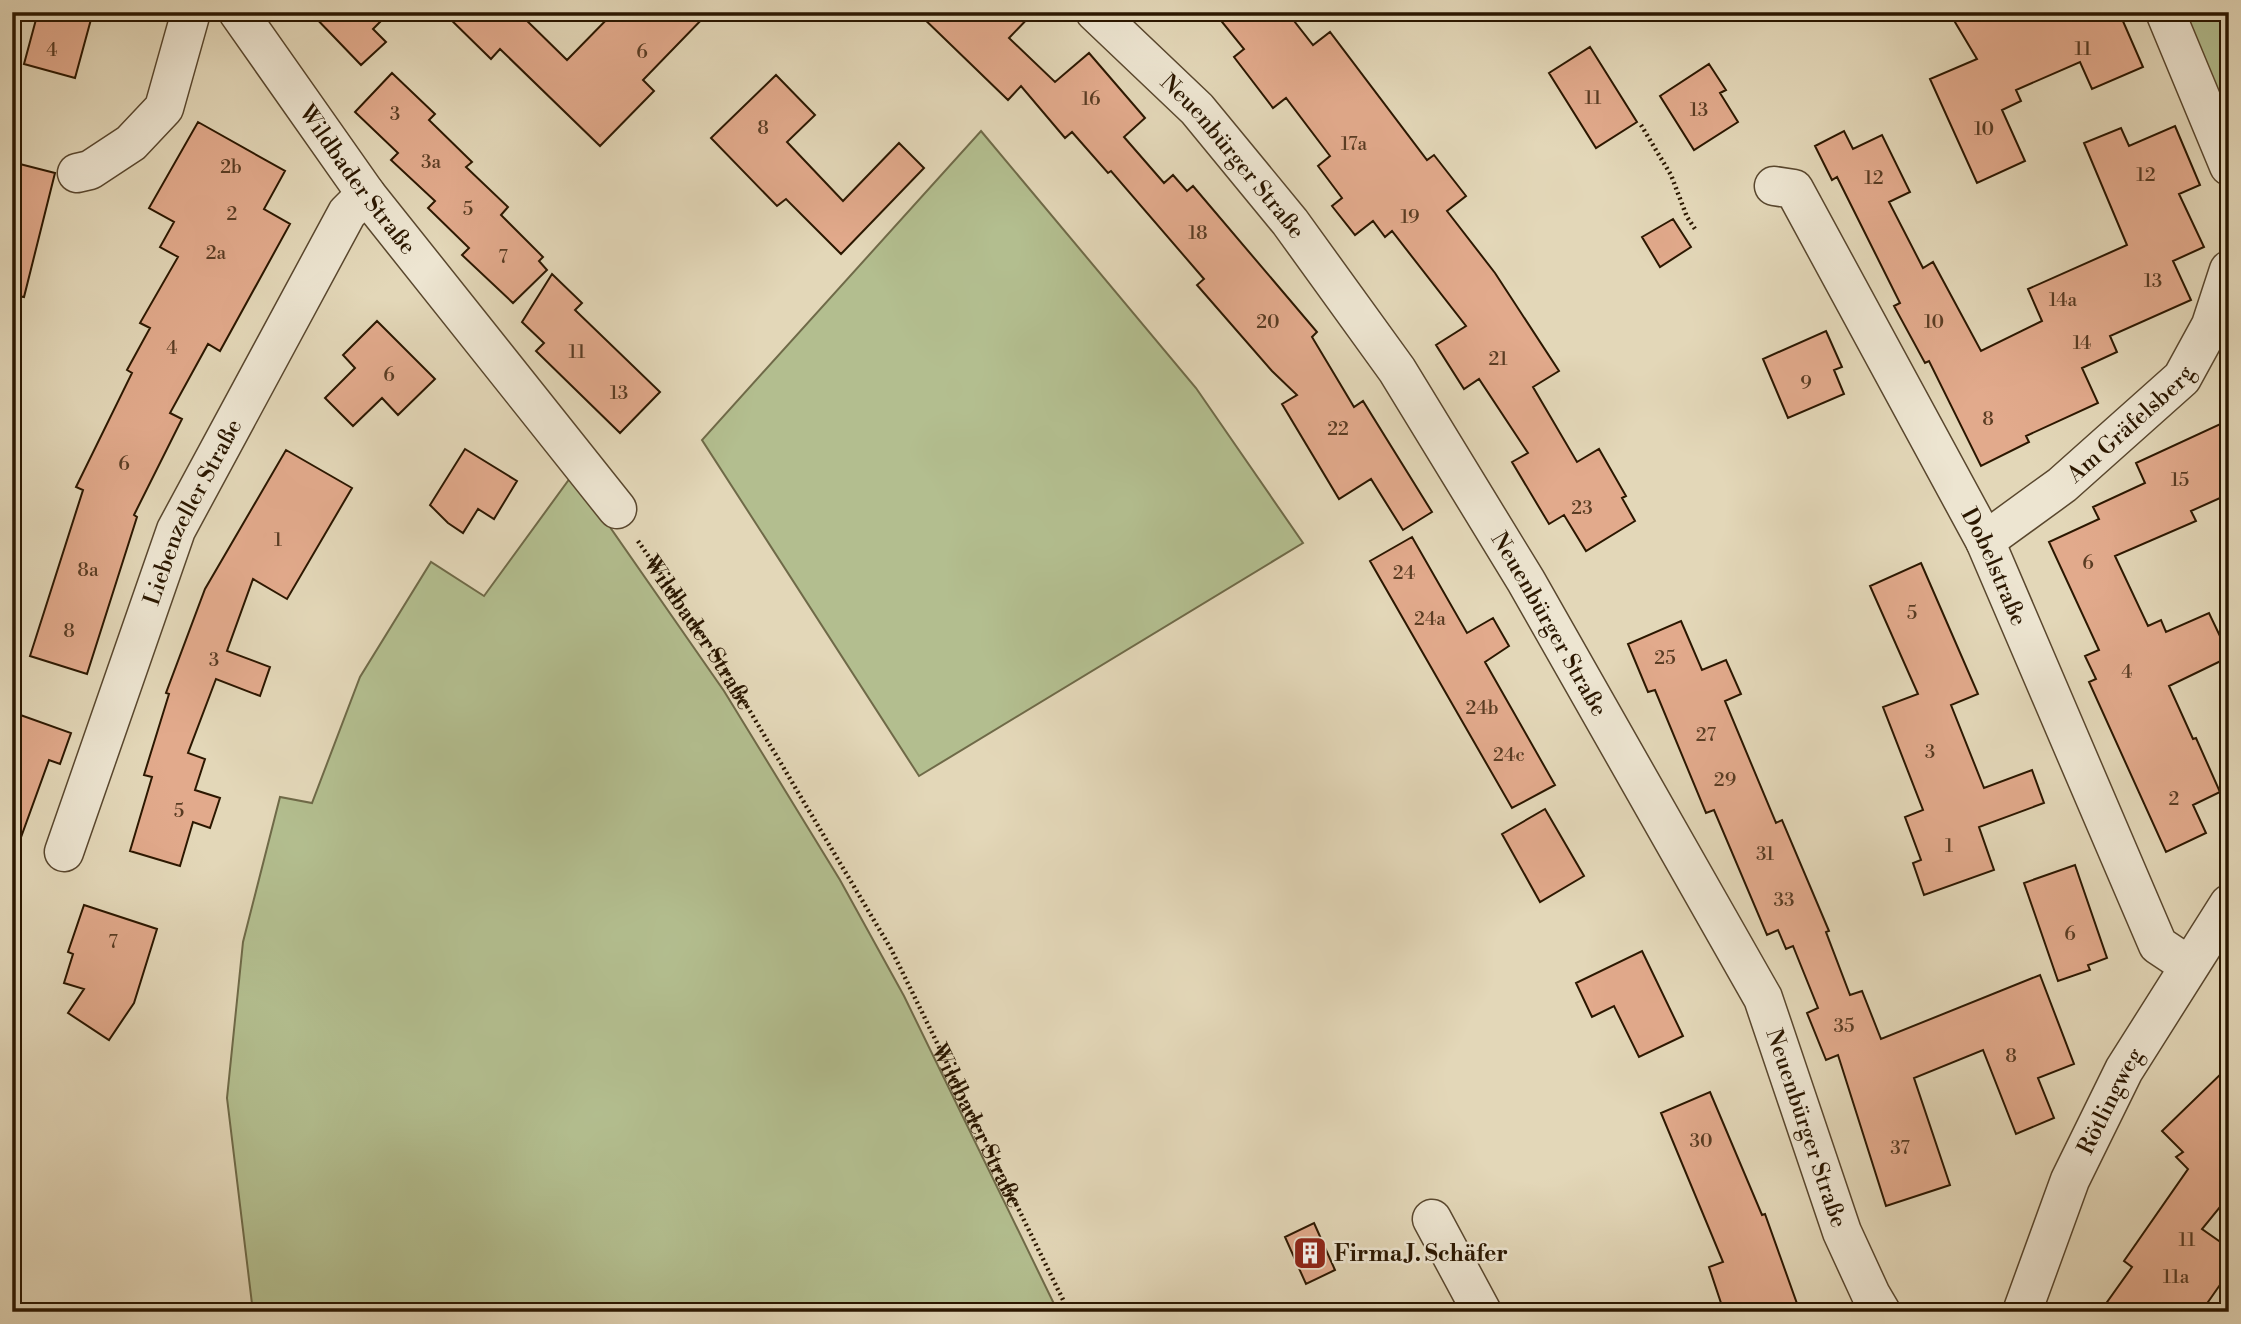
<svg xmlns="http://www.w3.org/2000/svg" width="2241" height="1324" font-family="'Libre Bodoni',serif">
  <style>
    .green { fill: #b3be8f; stroke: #6f6a48; stroke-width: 2 }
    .building { fill: #e2aa8c; stroke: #2b1700; stroke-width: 2 }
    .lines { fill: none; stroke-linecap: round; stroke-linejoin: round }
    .minor-casing { stroke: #59472e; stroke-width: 41 }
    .path { stroke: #2b1700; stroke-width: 4.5; stroke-dasharray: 2 3.5; stroke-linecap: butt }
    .minor { stroke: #ede5d1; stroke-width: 38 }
    .labels { text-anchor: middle; stroke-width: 5; stroke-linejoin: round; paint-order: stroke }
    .number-label { font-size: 19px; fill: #593c23 }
    .street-label { font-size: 23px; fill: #2b1700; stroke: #ede5d1 }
    .poi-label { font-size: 23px; font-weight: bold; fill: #2b1700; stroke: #ede5d1; text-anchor: start }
  </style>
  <rect width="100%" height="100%" fill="#e3d7b8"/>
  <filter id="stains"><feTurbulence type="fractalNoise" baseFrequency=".00286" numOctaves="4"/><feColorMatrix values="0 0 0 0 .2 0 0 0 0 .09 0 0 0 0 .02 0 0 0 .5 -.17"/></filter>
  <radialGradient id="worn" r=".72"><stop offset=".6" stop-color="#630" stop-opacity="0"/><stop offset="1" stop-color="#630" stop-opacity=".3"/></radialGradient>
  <path class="green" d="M2175,12H2216L2229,43V136Z
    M981,131L1196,388L1303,543L919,776L702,440Z
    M573,474L724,691L840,880L904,996L1058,1312H253L227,1098L243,942L280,797L312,803L360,677L431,562L484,596Z"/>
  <path class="building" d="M38,12H93L75,78L24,64Z
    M310,12H390L373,29L386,42L361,65Z
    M443,12H518L567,60L614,12H709L643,80L654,91L600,146L500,49L491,59Z
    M917,12H1034L1009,38L1055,82L1089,53L1145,118L1124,137L1164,183L1173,175L1187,191L1193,186L1317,332L1312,337L1354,407L1363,401L1432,512L1403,530L1371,479L1339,499L1282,404L1297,395L1272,371L1197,285L1204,279L1111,171L1108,173L1072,132L1065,138L1021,86L1008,100Z
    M1214,12H1287L1313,45L1330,32L1427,160L1434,155L1466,196L1447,211L1495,273L1559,371L1533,387L1577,462L1599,449L1626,496L1622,498L1635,521L1586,551L1564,515L1549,524L1512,462L1528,453L1479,379L1464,389L1436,345L1466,326L1392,231L1385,237L1373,221L1355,235L1332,206L1342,198L1318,166L1330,156L1286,98L1273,108L1234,57L1244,49Z
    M1949,12H2119L2143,67L2092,89L2080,62L2016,90L2021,101L2002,110L2025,161L1977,183L1930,79L1977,59Z
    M1590,47L1637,122L1596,148L1549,73Z
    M1709,64L1726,90L1720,93L1738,122L1694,150L1660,96Z
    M392,73L435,114L429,120L472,162L466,167L508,207L501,215L543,257L539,261L547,270L513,303L462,255L469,248L428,208L435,201L391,160L398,153L355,112Z
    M776,75L815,115L787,142L843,201L899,143L924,168L841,254L786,199L777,206L711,138Z
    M198,122L285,171L264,209L290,224L220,351L208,344L170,413L182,419L134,515L137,517L87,674L30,656L83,490L76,487L132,373L127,370L150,328L140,323L178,257L160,247L174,222L149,208Z
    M2175,126L2200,185L2179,194L2204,247L2173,261L2191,300L2110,336L2117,352L2082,368L2098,403L2026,436L2029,442L1981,466L1929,361L1925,363L1894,306L1900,303L1837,177L1832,180L1815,146L1844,131L1853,149L1882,135L1910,192L1889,202L1923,268L1933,262L1981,351L2042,321L2028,289L2127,245L2084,143L2121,128L2129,146Z
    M12,162L55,173L24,297L12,295Z
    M1673,219L1691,247L1660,267L1642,237Z
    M552,274L582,303L575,310L660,392L620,433L536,351L544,343L522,322Z
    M377,321L435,379L398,415L382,398L353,426L325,398L355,368L343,355Z
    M1826,331L1842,367L1834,370L1844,394L1788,418L1763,359Z
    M2229,420V494L2191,511L2196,521L2115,556L2148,626L2161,620L2166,632L2209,613L2229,655V657L2169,686L2193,739L2196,738L2220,792L2193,805L2206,833L2166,852L2089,682L2096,679L2085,656L2099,650L2049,542L2099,519L2093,507L2145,483L2136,463Z
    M465,449L517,481L494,519L478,509L463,533L448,523L430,505Z
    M286,450L352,488L287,599L253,579L227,651L270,667L260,696L216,679L188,753L205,759L195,790L220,798L210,828L193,822L180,866L130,851L152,777L144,775L169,694L166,693L205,589Z
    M1412,537L1467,633L1493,618L1509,646L1485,662L1555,785L1512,808L1370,561Z
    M1921,563L1978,694L1951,705L1984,788L2032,770L2044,803L1979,827L1994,870L1924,895L1913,863L1921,860L1905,817L1923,810L1883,707L1918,694L1870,586Z
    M1681,621L1702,670L1726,660L1741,694L1725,701L1776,823L1782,820L1829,931L1826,932L1850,995L1862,991L1881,1039L2040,975L2074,1064L2038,1078L2054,1118L2016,1134L1983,1050L1914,1078L1950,1185L1886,1206L1838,1055L1826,1060L1807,1013L1818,1008L1793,946L1786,949L1778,930L1767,935L1714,810L1706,813L1655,690L1648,692L1628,644Z
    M12,712L71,733L60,764L49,760L16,851L12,850Z
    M1545,809L1584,876L1540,902L1502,834Z
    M2075,865L2107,958L2088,965L2090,970L2058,981L2024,883Z
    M84,905L157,929L134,1003L109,1040L68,1013L84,989L64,983L73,954L68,952Z
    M1642,951L1683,1036L1639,1057L1614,1006L1592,1017L1576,983Z
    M2229,1066V1196L2202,1229L2229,1248V1272L2201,1312H2100L2132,1267L2124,1261L2188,1169L2176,1157L2183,1152L2162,1131Z
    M1710,1092L1762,1215L1765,1214L1800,1312H1724L1709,1267L1723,1262L1661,1113Z
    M1314,1223L1335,1270L1306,1284L1285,1237Z"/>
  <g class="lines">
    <g class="minor-casing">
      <g id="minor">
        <path id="s2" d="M238,12L366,194L617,509"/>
        <path id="s3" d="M1095,12L1197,109L1290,222L1397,370L1526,581L1763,998L1842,1232L1871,1295L1881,1312"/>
        <path d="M2165,12L2229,166"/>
        <path d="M77,173L90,170L131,143L164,108L191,12"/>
        <path id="s4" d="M1774,186L1794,189L1985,541L2158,945L2188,965"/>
        <path id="s5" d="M1985,541L2062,485L2182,378L2211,325L2229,270"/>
        <path id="s6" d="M64,852L176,530L347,213L366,194"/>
        <path d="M1432,1219L1482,1312"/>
        <path id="s7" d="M2022,1312L2070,1180L2124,1070L2229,904"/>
      </g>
    </g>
    <g class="path">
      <path d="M1641,125L1671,175L1687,217L1695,229"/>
      <path id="s1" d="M638,541L719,659L891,949L1069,1312"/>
    </g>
    <use href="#minor" class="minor"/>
  </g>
  <defs>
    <g id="building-square" transform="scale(1.75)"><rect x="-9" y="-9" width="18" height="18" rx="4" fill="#8f2418" stroke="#ede5d1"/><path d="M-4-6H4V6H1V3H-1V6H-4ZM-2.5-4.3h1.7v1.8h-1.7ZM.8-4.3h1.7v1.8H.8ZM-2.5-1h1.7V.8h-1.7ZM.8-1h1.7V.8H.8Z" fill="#fff"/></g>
  </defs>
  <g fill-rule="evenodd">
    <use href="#building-square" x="1310" y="1253"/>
  </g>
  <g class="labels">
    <g class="number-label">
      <text x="2083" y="55">11</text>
      <text x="52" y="56">4</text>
      <text x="642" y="58">6</text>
      <text x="1593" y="104">11</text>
      <text x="1091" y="105">16</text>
      <text x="1699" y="116">13</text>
      <text x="395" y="120">3</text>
      <text x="763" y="134">8</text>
      <text x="1984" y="135">10</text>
      <text x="1354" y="150">17a</text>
      <text x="431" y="168">3a</text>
      <text x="231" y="173">2b</text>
      <text x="2146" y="181">12</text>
      <text x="1874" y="184">12</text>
      <text x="468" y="215">5</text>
      <text x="232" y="220">2</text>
      <text x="1410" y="223">19</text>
      <text x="1198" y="239">18</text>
      <text x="216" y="259">2a</text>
      <text x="503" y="263">7</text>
      <text x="2153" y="287">13</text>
      <text x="2063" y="306">14a</text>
      <text x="1268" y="328">20</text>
      <text x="1934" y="328">10</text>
      <text x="2082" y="349">14</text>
      <text x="172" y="354">4</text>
      <text x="577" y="358">11</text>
      <text x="1498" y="365">21</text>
      <text x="389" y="381">6</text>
      <text x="1806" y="389">9</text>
      <text x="619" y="399">13</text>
      <text x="1988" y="425">8</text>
      <text x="1338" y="435">22</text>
      <text x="124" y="470">6</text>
      <text x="2180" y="486">15</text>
      <text x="1582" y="514">23</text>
      <text x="278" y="546">1</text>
      <text x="2088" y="569">6</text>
      <text x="88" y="576">8a</text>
      <text x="1404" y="579">24</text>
      <text x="1912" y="619">5</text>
      <text x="1430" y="625">24a</text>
      <text x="69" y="637">8</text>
      <text x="1665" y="664">25</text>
      <text x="214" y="666">3</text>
      <text x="2127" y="678">4</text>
      <text x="1482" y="714">24b</text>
      <text x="1706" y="741">27</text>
      <text x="1930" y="758">3</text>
      <text x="1509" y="761">24c</text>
      <text x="1725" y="786">29</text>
      <text x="2174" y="805">2</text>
      <text x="179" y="817">5</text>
      <text x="1949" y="852">1</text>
      <text x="1765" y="860">31</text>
      <text x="1784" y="906">33</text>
      <text x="2070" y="940">6</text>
      <text x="113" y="948">7</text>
      <text x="1844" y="1032">35</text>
      <text x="2011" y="1062">8</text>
      <text x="1701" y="1147">30</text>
      <text x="1900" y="1154">37</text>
      <text x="2187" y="1246">11</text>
      <text x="2176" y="1283">11a</text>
    </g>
    <g class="street-label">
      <text dy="8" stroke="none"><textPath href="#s3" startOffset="200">Neuenbürger Straße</textPath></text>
      <text dy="8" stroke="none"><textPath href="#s2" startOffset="206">Wildbader Straße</textPath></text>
      <text dy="8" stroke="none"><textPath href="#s5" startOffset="187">Am Gräfelsberg</textPath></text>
      <text dy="8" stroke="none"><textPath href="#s6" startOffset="364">Liebenzeller Straße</textPath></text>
      <text dy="8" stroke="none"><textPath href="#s4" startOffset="448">Dobelstraße</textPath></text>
      <text dy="8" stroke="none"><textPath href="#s3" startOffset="766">Neuenbürger Straße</textPath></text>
      <text dy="8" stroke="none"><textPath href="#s1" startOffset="110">Wildbader Straße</textPath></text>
      <text dy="8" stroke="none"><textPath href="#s7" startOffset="229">Rötlingweg</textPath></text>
      <text dy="8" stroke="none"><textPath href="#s1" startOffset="677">Wildbader Straße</textPath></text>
      <text dy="8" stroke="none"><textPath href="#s3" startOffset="1334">Neuenbürger Straße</textPath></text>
    </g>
    <g class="poi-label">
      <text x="1334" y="1261">Firma J. Schäfer</text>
    </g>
  </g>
  <rect width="2241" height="1324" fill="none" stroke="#e3d7b8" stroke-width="42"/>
  <rect x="14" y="14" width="2213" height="1296" fill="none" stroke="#2b1700" stroke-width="3.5"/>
  <rect x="21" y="21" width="2199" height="1282" fill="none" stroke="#2b1700" stroke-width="2"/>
  <rect width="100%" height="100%" filter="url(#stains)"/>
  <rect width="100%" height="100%" fill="url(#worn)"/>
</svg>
